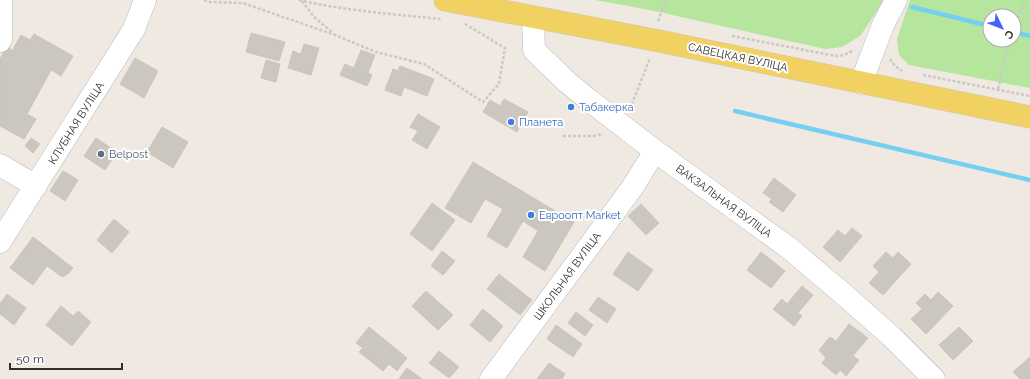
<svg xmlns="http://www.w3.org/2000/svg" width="1030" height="379" font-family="Raleway,sans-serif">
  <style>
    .green { fill: #b6e59e; fill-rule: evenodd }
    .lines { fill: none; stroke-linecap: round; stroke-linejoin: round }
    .stream { stroke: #75cff0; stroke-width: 4.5 }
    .building { fill: #cbc7bf; stroke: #cbc5ba }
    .minor-casing { stroke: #b4b7c1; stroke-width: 23 }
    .major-casing { stroke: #c9c9c9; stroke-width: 23 }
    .path { stroke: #c9c9c9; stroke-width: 2.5; stroke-dasharray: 3 2; stroke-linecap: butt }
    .minor { stroke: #fff; stroke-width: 22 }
    .major { stroke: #f2d163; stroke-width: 22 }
    .shop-dot { fill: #3f7fe0; stroke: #fff; stroke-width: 1.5 }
    .service-dot { fill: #5c6f8a; stroke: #fff; stroke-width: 1.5 }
    .labels { text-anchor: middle; stroke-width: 4; stroke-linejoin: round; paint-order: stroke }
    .street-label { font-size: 11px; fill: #2e2e2e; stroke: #fff }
    .shop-label { font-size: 11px; fill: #366cbe; stroke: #fff; text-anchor: start }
    .service-label { font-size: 11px; fill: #4e5e75; stroke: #fff; text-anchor: start }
  </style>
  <rect width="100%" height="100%" fill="#efe9e1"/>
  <path class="green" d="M595,0H883L877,11L860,36L842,47L825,49L650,10Z
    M910,0H1030V88L909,65L899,55L897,39ZM990,16H1014V40H990Z"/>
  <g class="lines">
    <path class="stream" d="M912,7L990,26
      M1014,32L1030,36
      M735,111L1030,180"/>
  </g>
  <path class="building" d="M251,33L285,42L279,61L246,52Z
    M34,34L73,56L61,76L51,70L27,114L36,119L24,139L0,126V59L7,45L12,51L21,35L30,40Z
    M304,44L319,48L311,75L288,68L293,51L301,54Z
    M361,50L375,55L368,73L372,75L367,86L340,75L345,64L354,68Z
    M135,58L158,71L144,98L120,84Z
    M266,60L280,64L276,82L261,78Z
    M400,66L434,79L427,96L404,87L401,96L385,90L393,69L398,71Z
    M504,99L528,112L517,132L483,112L490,100L500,106Z
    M571,102L575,106L570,111L566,108Z
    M418,114L440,127L427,149L412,140L418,131L410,127Z
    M162,127L188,142L173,168L147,152Z
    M31,138L40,144L33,153L25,146Z
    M96,138L117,152L105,170L84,156Z
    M473,162L574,222L545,271L523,257L538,231L523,221L507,248L487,236L503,209L485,199L471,223L445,208Z
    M63,171L78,180L65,201L50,191Z
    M774,178L796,195L783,212L769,202L772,199L763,193Z
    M432,203L455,220L432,251L410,234Z
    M641,204L659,223L646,235L628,216Z
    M114,219L129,232L112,253L97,240Z
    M852,228L862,236L840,262L823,247L838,230L845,236Z
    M33,237L73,268L68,274L62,277L47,266L33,285L10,268Z
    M442,251L455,261L443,275L431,266Z
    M628,252L653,270L638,291L613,274Z
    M761,252L785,271L771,288L747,270Z
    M886,252L893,258L898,252L911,264L883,295L869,283L879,272L873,266Z
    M499,274L532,300L520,315L487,289Z
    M802,286L813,295L798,313L802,316L794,326L773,309L782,299L787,304Z
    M426,291L453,315L438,330L412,306Z
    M938,292L953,306L926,334L911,319L922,309L916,303L925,294L931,300Z
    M7,294L26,308L14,325L0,314V304Z
    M598,297L616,309L607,323L589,310Z
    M61,306L73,316L78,311L91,322L72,346L46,325Z
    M483,309L503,326L490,342L470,325Z
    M576,312L593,325L585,336L568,323Z
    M849,324L868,338L853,356L859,360L846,376L840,370L836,375L822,363L826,358L819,350L830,337L836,341Z
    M556,325L582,344L573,357L547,339Z
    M369,327L407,358L397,371L389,364L383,371L359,352L363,348L356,343Z
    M959,327L973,341L953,360L939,345Z
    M439,351L459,367L449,378L429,363Z
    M1030,357V379H1020L1013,372Z
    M549,363L565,374L562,379H537Z
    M407,368L422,379H399Z"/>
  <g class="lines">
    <g class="minor-casing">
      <path id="minor" d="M533,17L534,50L567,82L589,100L655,151L789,248L841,292L892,337L934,379
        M0,41L1,39V0
        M861,83L883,25L896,0
        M0,165L36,186
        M0,242L134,29L145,0
        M491,379L632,188L655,151"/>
    </g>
    <g class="major-casing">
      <path id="major" d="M445,0L654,40L1030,117"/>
    </g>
    <path class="path" d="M204,0L210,2L243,3L335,35L376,52L424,64L483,102L499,84L505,48L465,24
      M299,0C346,11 394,14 441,19
      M302,1L314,17L333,33
      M658,21L666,0
      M1014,22L1027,0
      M732,36L836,56L844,55L854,50
      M890,59L895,66L902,71
      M923,75L1030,96
      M998,89L1009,40
      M630,109L650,58
      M563,136H593L603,134"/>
    <use href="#minor" class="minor"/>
    <use href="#major" class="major"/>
  </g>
  <g class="shop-dot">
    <circle cx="571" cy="107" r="4"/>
    <circle cx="511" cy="122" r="4"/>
    <circle cx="531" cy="215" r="4"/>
  </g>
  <circle class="service-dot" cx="101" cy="154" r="4"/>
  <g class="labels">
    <g class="street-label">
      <text transform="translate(738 57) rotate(12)" y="4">САВЕЦКАЯ ВУЛІЦА</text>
      <text transform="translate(76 123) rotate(-58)" y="4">КЛУБНАЯ ВУЛІЦА</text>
      <text transform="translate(724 201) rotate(36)" y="4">ВАКЗАЛЬНАЯ ВУЛІЦА</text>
      <text transform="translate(567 276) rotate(-54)" y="4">ШКОЛЬНАЯ ВУЛІЦА</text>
    </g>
    <g class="shop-label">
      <text x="579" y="111">Табакерка</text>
      <text x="519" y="126">Планета</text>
      <text x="539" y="219">Евроопт Market</text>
    </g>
    <g class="service-label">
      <text x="109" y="158">Belpost</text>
    </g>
  </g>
  <g transform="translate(1002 28) rotate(133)"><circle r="19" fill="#ffffff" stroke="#ababab"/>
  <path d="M0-3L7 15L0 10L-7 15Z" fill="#4264fb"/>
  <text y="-6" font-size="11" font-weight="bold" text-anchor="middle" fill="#2e2e2e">С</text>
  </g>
  <path d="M10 363v6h112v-6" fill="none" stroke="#2e2e2e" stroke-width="2"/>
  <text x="16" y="363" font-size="12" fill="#2e2e2e" stroke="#ffffff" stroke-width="3" paint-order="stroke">50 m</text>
</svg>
